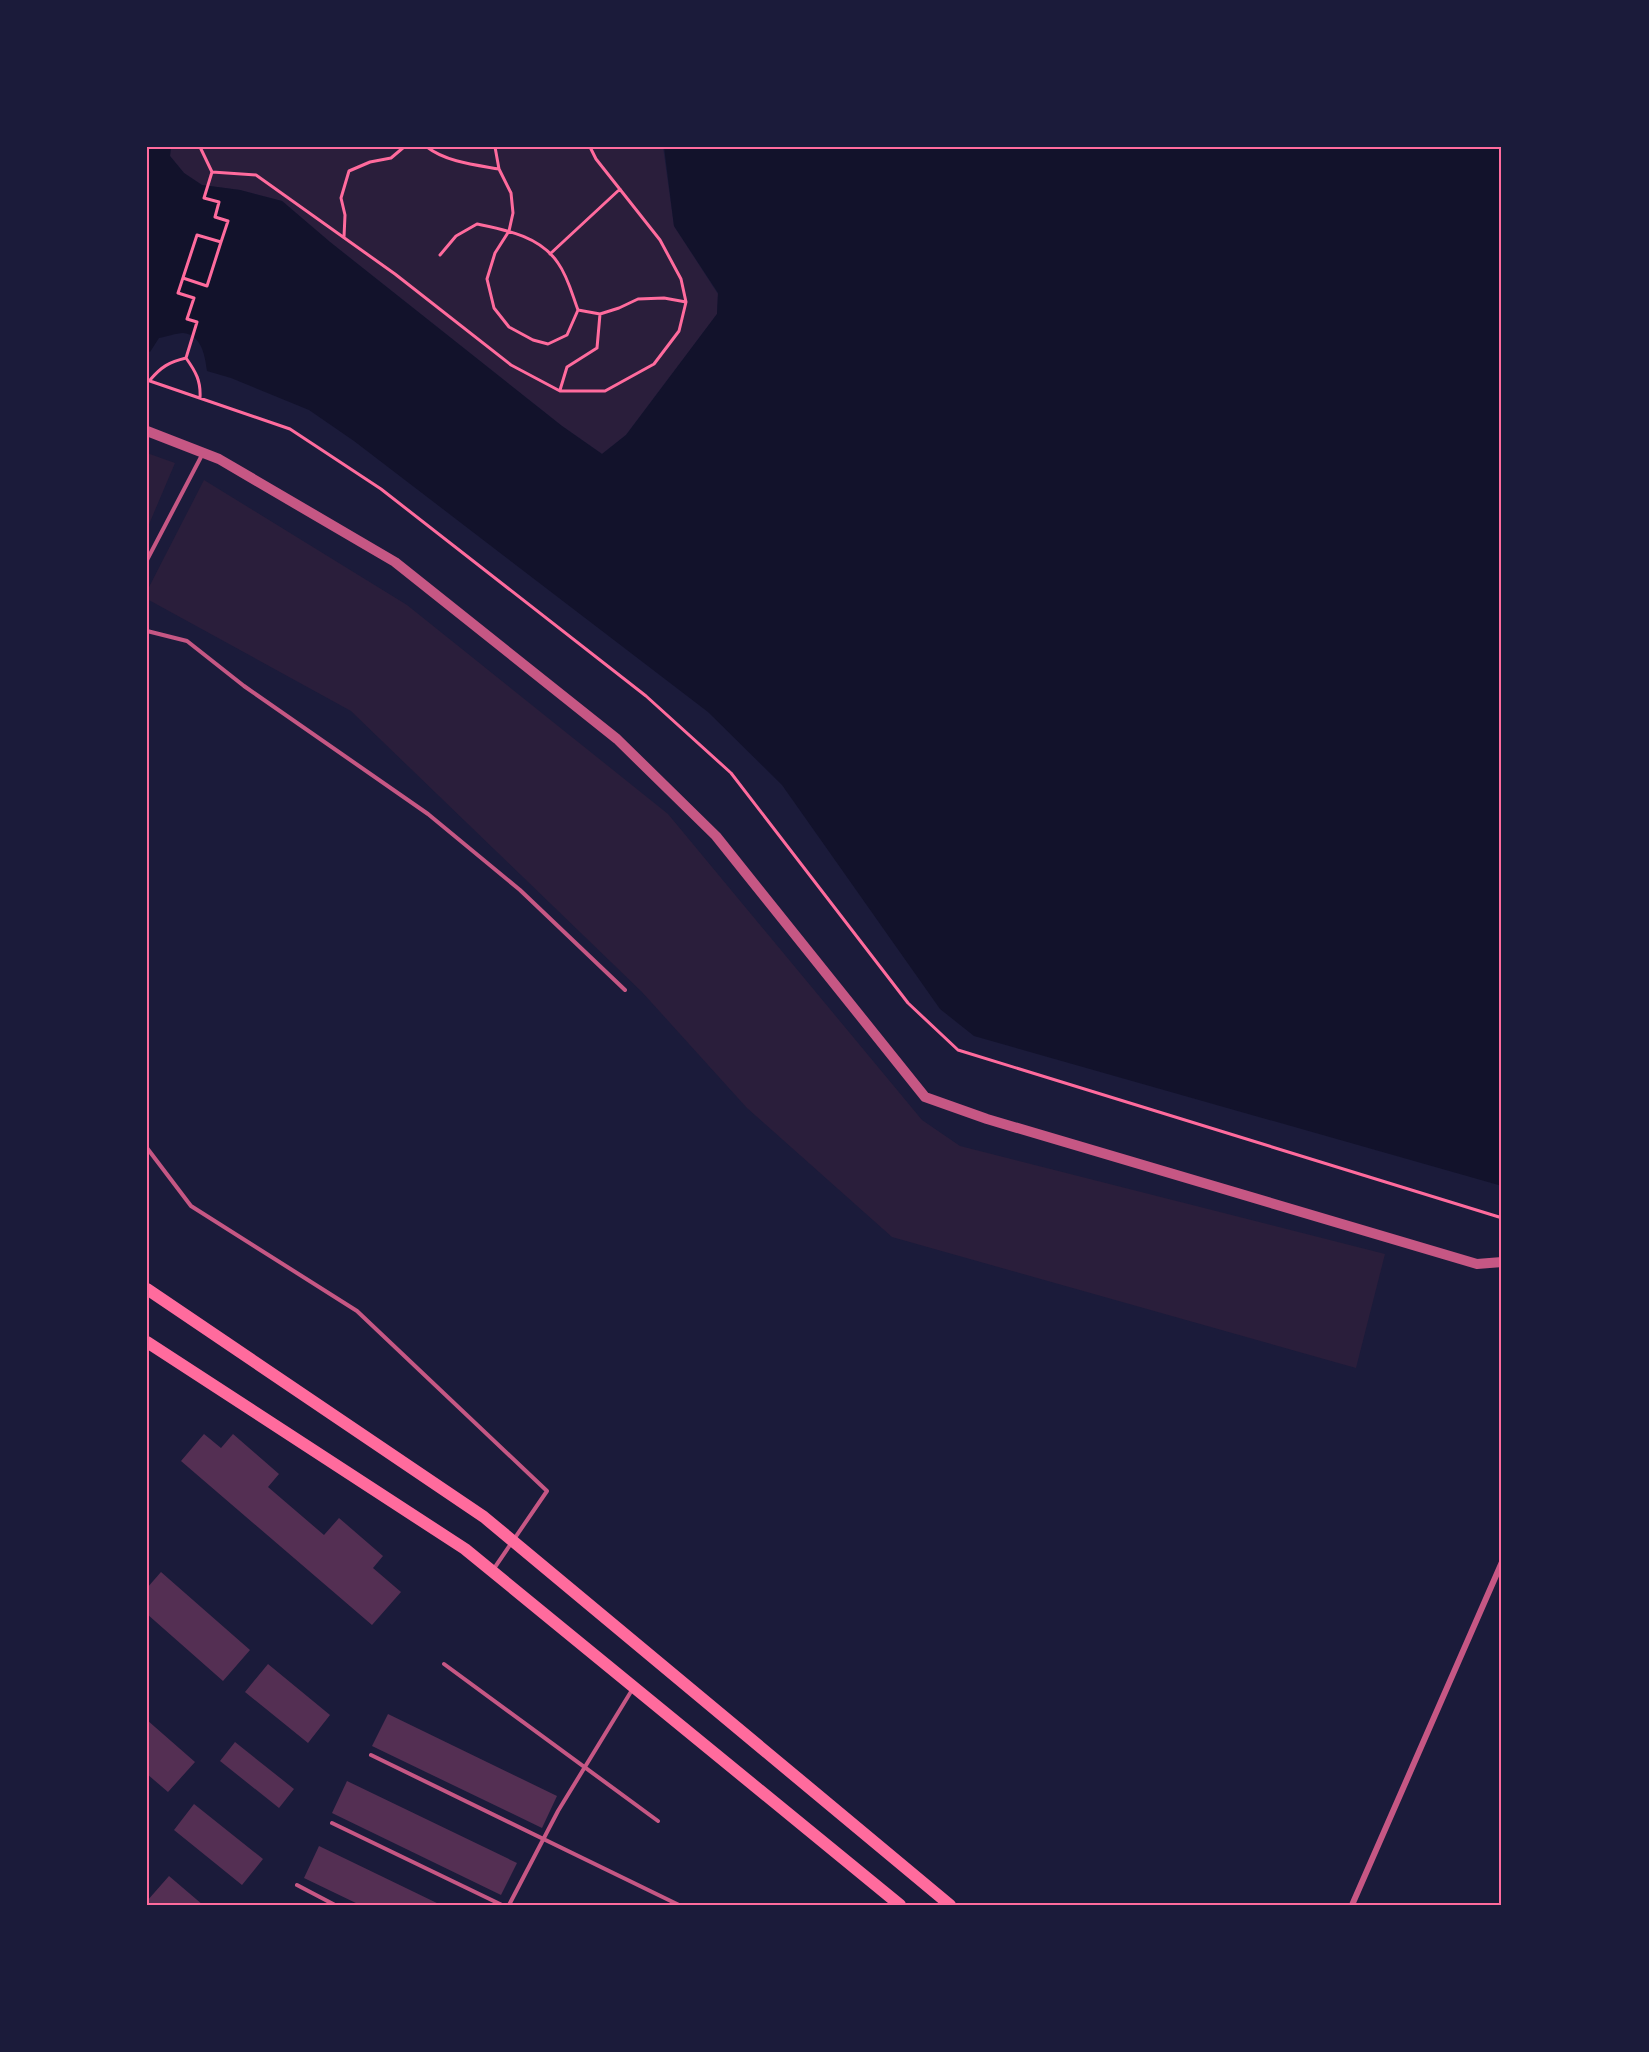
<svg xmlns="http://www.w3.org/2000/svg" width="1649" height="2052" font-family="Manrope,sans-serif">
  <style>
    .green { fill: #2a1e3b }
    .water { fill: #12122b }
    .building { fill: #542f53 }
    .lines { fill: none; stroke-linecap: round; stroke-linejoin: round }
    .path { stroke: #ff6b9d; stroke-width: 3 }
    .service { stroke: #c65784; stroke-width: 4 }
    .minor { stroke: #c65784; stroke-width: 6 }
    .tertiary { stroke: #c65784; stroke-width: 10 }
    .primary { stroke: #ff6b9d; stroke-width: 12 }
    .neatline { fill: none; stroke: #ff6b9d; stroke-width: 2 }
  </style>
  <rect width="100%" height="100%" fill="#1b1b3a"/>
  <path class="green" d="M171,147H663L674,226L718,294L717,314L626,435L602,454L562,426L330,242L282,201L240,190L202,185L184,173L170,156Z
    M147,453L175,463L147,529Z
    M204,480L407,605L668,814L922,1120L960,1146L1385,1254L1356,1368L892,1237L747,1108L642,992L351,711L147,599V591Z"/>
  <path class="water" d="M147,147H171L170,156L184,173L202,185L240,190L282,201L330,242L562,426L602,454L626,435L717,314L718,293L674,226L664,147H1502V1186L974,1036L940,1009L782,785L708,712L354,441L309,410L231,378L207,371C205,356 202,335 183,333C176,333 166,337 159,338L150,352L147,350Z"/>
  <path class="building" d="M204,1434L221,1448L233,1434L279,1474L268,1487L324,1535L339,1518L383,1556L373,1568L401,1592L372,1625L181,1461Z
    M161,1572L250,1650L223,1681L147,1614V1588Z
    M268,1664L330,1715L308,1743L245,1692Z
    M388,1714L557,1796L542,1828L372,1746Z
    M147,1720L195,1762L168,1792L147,1774Z
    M235,1742L294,1789L279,1808L220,1761Z
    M347,1781L517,1863L501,1895L332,1813Z
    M194,1804L263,1859L242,1885L174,1830Z
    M319,1846L441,1905H360L304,1878Z
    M169,1876L203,1905H152L147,1901Z"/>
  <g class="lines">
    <path class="path" d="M427,147C446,162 476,165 499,169L511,193L513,213L509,231L495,253L487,279L494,308L509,327L533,340L548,344L567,335L578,310L600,314L619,308L638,299L664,298L686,302
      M495,147L499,169
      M212,172L256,175L395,274L511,365L560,391H605L654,364L679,331L686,302L681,279L660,240L596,159L590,147
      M344,237L345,215L341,198L349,171L370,162L391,158L404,147
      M550,254L620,189
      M440,255L456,236L477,224C506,230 540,236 558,263C568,277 572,294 578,310
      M183,278L207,286L221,242
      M186,358L197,322L187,319L194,298L178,293L197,235L221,242L228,221L215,217L219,202L204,198L212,172L200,147
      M147,380L290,429L381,489L646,696L731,773L908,1003L958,1050L1499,1217L1502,1216
      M150,380C161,367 169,362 186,358C196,372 201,381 200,398
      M560,390L567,367L597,348L600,314"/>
    <path class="service" d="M147,560L202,455
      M147,631L187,641L244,686L428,814L520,890L625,990
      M147,1148L191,1206L357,1311L547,1491L493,1570
      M444,1664L658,1821
      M371,1755L679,1905
      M332,1823L502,1905
      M297,1885L335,1905
      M509,1905L558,1811L632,1690"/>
    <path class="minor" d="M1352,1905L1502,1562"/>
    <path class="tertiary" d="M147,431L219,459L395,562L617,739L716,836L925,1097L987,1119L1477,1264L1502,1262"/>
    <path class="primary" d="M147,1289L484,1517L950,1905
      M147,1342L465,1549L900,1905"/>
  </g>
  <rect width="1649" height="2052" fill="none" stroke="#1b1b3a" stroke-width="297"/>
  <rect x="148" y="148" width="1352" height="1756" class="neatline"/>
</svg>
